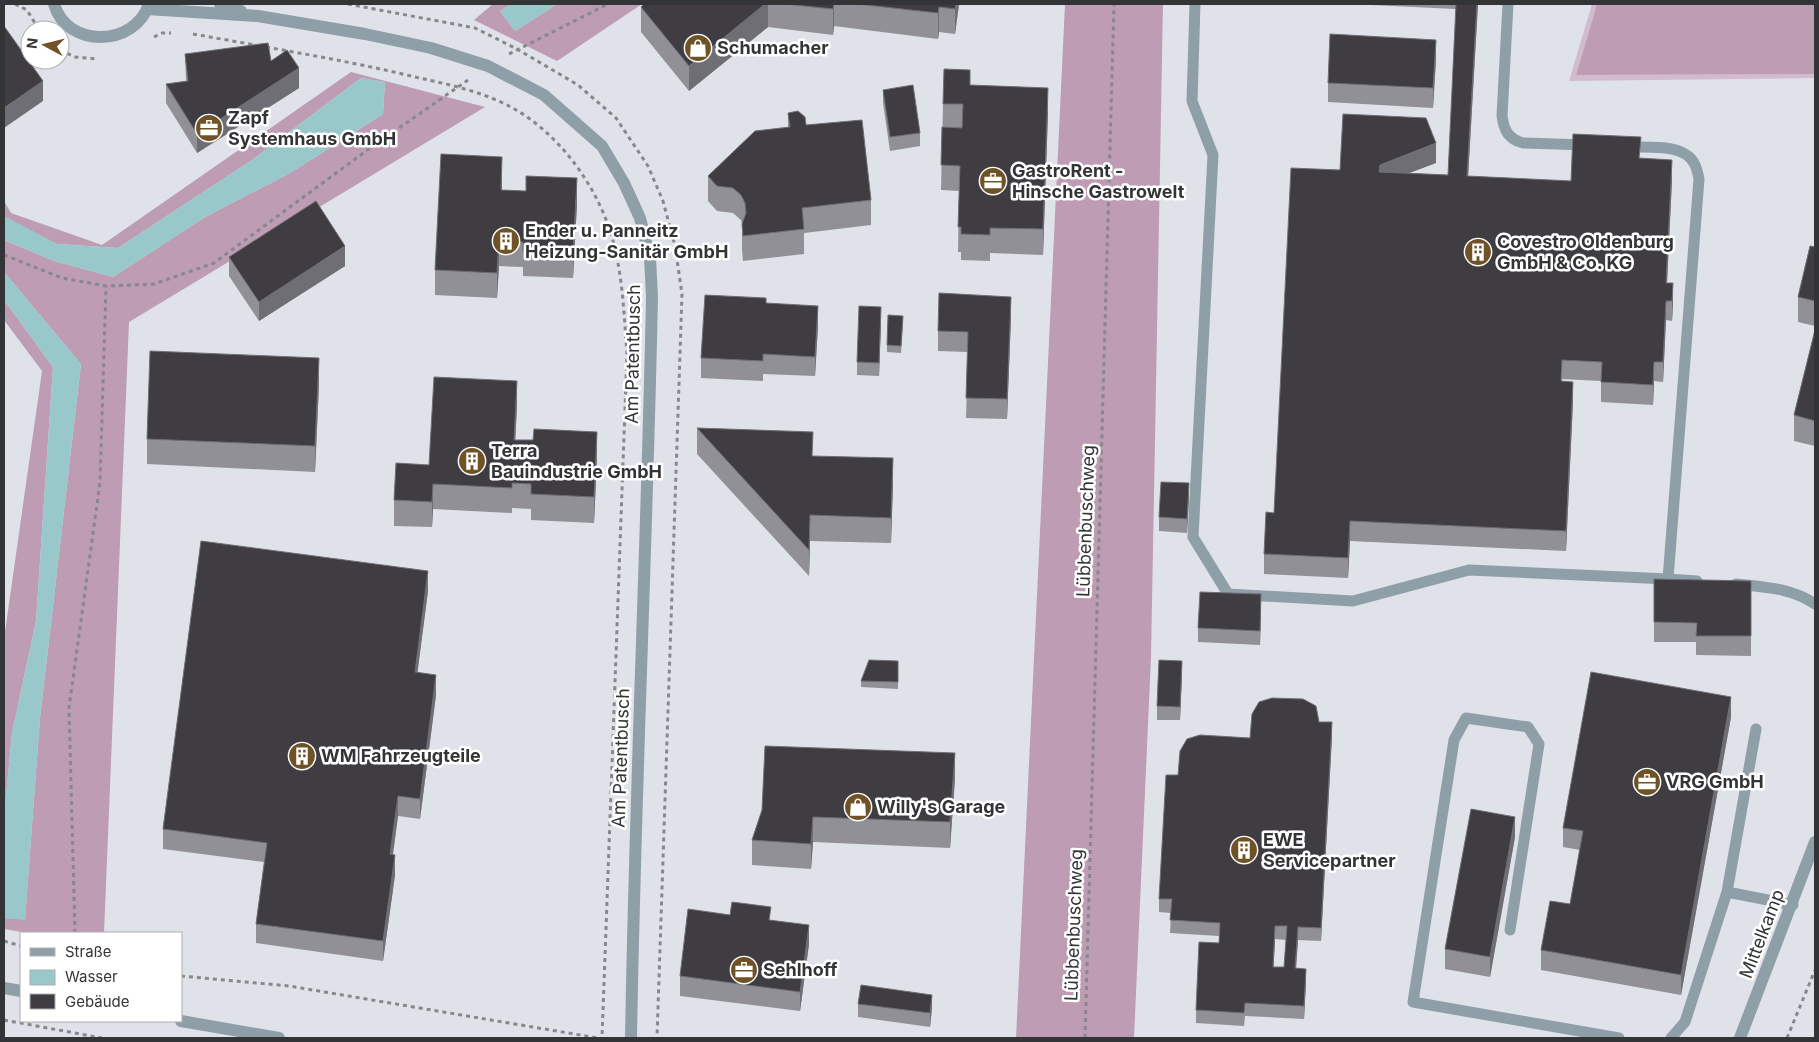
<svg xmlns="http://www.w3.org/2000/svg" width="1819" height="1042" font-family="Inter,sans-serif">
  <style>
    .green { fill: #d2bbcc }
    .forest { fill: #bd9cb4 }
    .water { fill: #99c8cb }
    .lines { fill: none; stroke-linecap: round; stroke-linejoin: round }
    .path { stroke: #86888c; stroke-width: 3; stroke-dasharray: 4 4; stroke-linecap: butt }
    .service { stroke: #8f9fa8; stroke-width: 11 }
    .minor { stroke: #8f9fa8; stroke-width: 12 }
    .tertiary { stroke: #8f9fa8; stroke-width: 12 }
    .wall { fill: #909096; fill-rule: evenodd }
    .shaded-wall { fill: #6f6e74 }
    .building { fill: #3f3d42; stroke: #6f6e74; fill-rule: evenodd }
    .labels { text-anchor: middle; stroke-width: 5; stroke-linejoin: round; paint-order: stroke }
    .poi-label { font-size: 18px; font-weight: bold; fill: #333436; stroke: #fff; text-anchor: start }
    .street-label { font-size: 18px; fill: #333436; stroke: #fff }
  </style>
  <rect width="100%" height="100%" fill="#e0e2e9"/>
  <path class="green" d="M1592,4H1597L1576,75L1815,74V78L1569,81Z"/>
  <path class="forest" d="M493,4H511L500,11L515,31L557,4H642L557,61L474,20Z
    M1065,4H1163L1151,657L1134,1038H1016Z
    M1597,4H1815V74L1576,75Z
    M351,72L485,107L129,322L104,933H28L4,929V918L25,919L40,718L81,364L4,272V240L54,261L113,277L205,217L290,173L383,114L385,82L361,78L252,160L118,248L57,244L4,217V201L11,213L102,245Z
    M4,300L53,367L36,621L12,733L4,817V639L42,371L4,320Z"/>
  <path class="water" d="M511,4H557L515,31L500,11Z
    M361,78L385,82L383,114L290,173L205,217L113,277L54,261L4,240V216L57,244L118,248L252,160Z
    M4,272L81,364L40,718L25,920L4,918V817L12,733L36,621L53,367L4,300Z"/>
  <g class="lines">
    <path class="path" d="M15,4L27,10L39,30
      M348,4L475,28L517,49L578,85L616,118L648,166L663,201L675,246L682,294L657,1038
      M193,34L255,45
      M154,37L162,33H171
      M266,47C316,56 366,65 415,77C447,84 480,91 509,106C559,132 599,188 613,241C623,278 624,316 627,354L602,1038
      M60,50L75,57L98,59
      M509,54L608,4
      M4,255L62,278L106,286L154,284L214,263L366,151L468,80
      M75,933L69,708L100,482L106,286
      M4,941L21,946
      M181,976L289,986L598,1038
      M4,1020L102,1038
      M1085,1038L1114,4
      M1787,1038L1815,970"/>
    <path class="service" d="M1195,4L1192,101L1213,155L1193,537L1228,594L1353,601L1469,570L1668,579
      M1508,4L1502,116C1504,130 1508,139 1523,143L1586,145
      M1627,147C1646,148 1683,143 1694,163C1697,168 1698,174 1699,179L1668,579L1697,581
      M1736,584C1764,587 1792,588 1815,604
      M1756,729L1727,892L1793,905
      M1510,930L1539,744L1528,727L1466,718L1454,740L1413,1002L1619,1038
      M1671,1038L1685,1022L1727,892"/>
    <path class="minor" d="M54,4C67,49 135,47 149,4
      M220,4L241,11
      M147,9L258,16L365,34L431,48L488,66L544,95L602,146L624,183L640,218L650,258L652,297C647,544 635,791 631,1038
      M1740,1038L1815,842"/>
    <path class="tertiary" d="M4,988L21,991
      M181,1021L279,1038"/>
  </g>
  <path class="wall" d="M644,4H959L955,34L939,32L938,39L834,26L833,35L768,27L689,91L641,32V7Z
    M1350,4H1478L1468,176L1571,181L1641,159L1672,180L1667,283L1673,303L1672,321L1666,320L1663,382L1654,381L1653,405L1601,402V381L1562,379V382L1573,402L1566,551L1350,541L1348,578L1264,574V554L1274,513L1340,170L1436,163L1409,173L1448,175L1456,9Z
    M185,54L271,61L299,88L197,153L166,103V84L186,81Z
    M1436,59L1433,108L1328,102V83Z
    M970,85L1048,113L1043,255L990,253V261L961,260V252H958L959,191L941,190L943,104Z
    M883,90L920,133V146L890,151L883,103Z
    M788,113L806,125L871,200V225L804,233V254L743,261L742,249V223L741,220L733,213L717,211L708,201V176L788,127Z
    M502,182V190L577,204L573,278L523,276V267L499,266L497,298L435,295V270Z
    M1815,247V326L1798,322V297Z
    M229,257L345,266L259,321L229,276Z
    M766,303L818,326L815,376L763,374V381L701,378V358Z
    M1011,317L1007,419L966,418L968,352L938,351V331Z
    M881,321L879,376L857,375V362Z
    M903,323L901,353L887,352V345Z
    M1815,330V446L1794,441V415Z
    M319,384L315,472L147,464V439Z
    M517,406L515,440L597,458L594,523L531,520V509L512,508V513L433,509L432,527L394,526V500L429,465Z
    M697,428L813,456L893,484L891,543L810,541L809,576L697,454Z
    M1189,497L1187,533L1159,531V517Z
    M1654,579L1751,581V656L1696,655V642H1654Z
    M428,591L417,673L436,695L420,819L398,816L393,855L395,875L383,961L256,943V924L264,862L163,849V829Z
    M1261,608L1260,645L1198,642V628Z
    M898,661V689L861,687V681Z
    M1182,674L1180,720H1157V706Z
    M1731,717L1681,995L1541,970V950L1570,904L1580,850L1563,847V828Z
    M1319,722L1332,736L1321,941L1298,940L1296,968L1306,982L1304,1019L1245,1016L1244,1026L1196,1023V1010L1219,943V936L1170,933L1171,913L1159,912V899L1178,775L1250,738ZM1275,939L1286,940L1284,967H1273Z
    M955,778L950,848L813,842L811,869L752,865V840L762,810Z
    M1515,837L1490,977L1445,969V949Z
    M771,920L809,944L800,1011L680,996V976Z
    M858,1004L932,1008L930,1027L858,1017Z"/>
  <path class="shaded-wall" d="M765,4H768V27L689,91V66Z
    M834,4V26L833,35V9Z
    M956,4H959L955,34V9Z
    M1477,4H1478L1467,196V176Z
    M939,7V32L938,39V13Z
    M1436,40V59L1433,108V88Z
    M299,68V88L197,153V134Z
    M43,81V101L4,128V108Z
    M1048,88V113L1043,255V229Z
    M1436,143V163L1380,184L1379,191L1380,165Z
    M502,157V182L501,215V190Z
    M1672,160V180L1666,303V283Z
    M577,178V204L573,278V253Z
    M499,241V266L497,298V273Z
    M345,246V266L259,321V302Z
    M1673,283V303L1672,321V301Z
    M1011,297V317L1007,419V399Z
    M1666,301V320L1663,382V362Z
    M818,306V326L815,376V357Z
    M881,307V321L879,376V363Z
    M319,358V384L315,472V446Z
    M1654,362V381L1653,405V385Z
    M517,381V406L514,465V440Z
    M1573,382V402L1566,551V531Z
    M597,432V458L594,523V497Z
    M893,458V484L891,543V518Z
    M1189,483V497L1187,533V519Z
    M433,484V509L432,527V502Z
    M810,515V541L809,576V550Z
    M1350,521V541L1348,578V558Z
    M428,571V591L415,692V672Z
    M1261,594V608L1260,645V631Z
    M1182,661V674L1180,720V707Z
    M436,675V695L420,819V799Z
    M1731,697V717L1681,995V975Z
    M1332,722V736L1321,941V928Z
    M955,753V778L950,848V822Z
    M398,796V816L390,874V854Z
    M813,817V842L811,869V844Z
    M1515,817V837L1490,977V957Z
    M395,855V875L383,961V941Z
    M809,925V944L800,1011V992Z
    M1275,926V939L1273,980V967Z
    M1298,927V940L1295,982V968Z
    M1306,969V982L1304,1019V1006Z
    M932,995V1008L930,1027V1013Z"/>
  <path class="building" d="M644,4H765L689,66L641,7Z
    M785,4H834L833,9Z
    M857,4H956L955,9L939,7L938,13Z
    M1456,4H1477L1467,176L1571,181L1573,134L1641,137L1639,158L1672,160L1666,283H1673L1672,301H1666L1663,362H1654L1653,385L1601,382L1602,362L1562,360L1561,381L1573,382L1566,531L1350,521L1348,558L1264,554L1266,512L1274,513L1291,168L1340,170L1343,114L1426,118L1436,143L1380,165L1379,172L1448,175Z
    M4,26L43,81L4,108Z
    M1330,34L1436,40L1433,88L1328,83Z
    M268,43L271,61L287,50L299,68L197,134L166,84L188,81L185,54Z
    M944,69L970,70V85L1048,88L1043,229L990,228V235L961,234V227H958L960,166L941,165L942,127L962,128L963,104H943Z
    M913,85L920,133L890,137L883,90Z
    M798,111L805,117L806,125L862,120L871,200L802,208L804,229L743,236L742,224L746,213L745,203L741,195L733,188L717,186L708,176L755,131L790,127L788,113Z
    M441,154L502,157L501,190L526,191V176L577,178L573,253L523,251V242L499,241L497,273L435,270Z
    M316,201L345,246L259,302L229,257Z
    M1810,246L1815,247V301L1798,297Z
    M939,293L1011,297L1007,399L966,398L968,332L938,331Z
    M705,295L766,298V303L818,306L815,357L763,354V361L701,358Z
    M859,306L881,307L879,363L857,362Z
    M888,315L903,316L901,346L887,345Z
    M1815,330V421L1794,415Z
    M150,351L319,358L315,446L147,439Z
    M434,377L517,381L514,440H533L534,429L597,432L594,497L531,494V484L512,483V488L433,484L432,502L394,500L396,463L429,465Z
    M697,428L813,432L812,456L893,458L891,518L810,515L809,550Z
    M1161,482L1189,483L1187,519L1159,517Z
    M201,541L428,571L415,672L436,675L420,799L398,796L390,854L395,855L383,941L256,924L267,843L163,829Z
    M1654,579L1751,581V636H1696L1697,623L1654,622Z
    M1200,592L1261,594L1260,631L1198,628Z
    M869,660L898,661V682L861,681Z
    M1159,660L1182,661L1180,707L1157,706Z
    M1591,672L1731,697L1681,975L1541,950L1550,901L1570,904L1583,831L1563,828Z
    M1272,698L1303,699L1316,706L1319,722H1332L1321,928L1298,927L1295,968L1306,969L1304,1006L1245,1003L1244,1013L1196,1010L1199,942L1219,943L1220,923L1170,920L1172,899H1159L1166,775H1178L1180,751L1187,739L1200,735L1250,738L1252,714L1259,702ZM1275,926H1287L1284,967H1273Z
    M765,746L955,753L950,822L813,817L811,844L752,840L762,810Z
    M1471,809L1515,817L1490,957L1445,949Z
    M732,902L771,907L769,920L809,925L800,992L680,976L688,909L730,915Z
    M861,985L932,995L930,1013L858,1004Z"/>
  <defs>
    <g id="shop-disc" transform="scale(1.4375)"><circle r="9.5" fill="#6f5226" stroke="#fff"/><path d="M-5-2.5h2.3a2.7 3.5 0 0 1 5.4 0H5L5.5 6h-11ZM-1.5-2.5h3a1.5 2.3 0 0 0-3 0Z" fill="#fff"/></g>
    <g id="office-disc" transform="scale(1.4375)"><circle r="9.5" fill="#6f5226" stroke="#fff"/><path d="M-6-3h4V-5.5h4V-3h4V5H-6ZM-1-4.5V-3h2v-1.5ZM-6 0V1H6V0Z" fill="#fff"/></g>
    <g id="building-disc" transform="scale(1.4375)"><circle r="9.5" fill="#6f5226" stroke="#fff"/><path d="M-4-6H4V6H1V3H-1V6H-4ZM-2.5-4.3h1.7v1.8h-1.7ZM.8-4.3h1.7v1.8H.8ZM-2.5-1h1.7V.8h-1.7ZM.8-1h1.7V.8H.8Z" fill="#fff"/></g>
  </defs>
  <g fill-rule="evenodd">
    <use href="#shop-disc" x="698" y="48"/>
    <use href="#office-disc" x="209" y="128"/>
    <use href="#office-disc" x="993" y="181"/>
    <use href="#building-disc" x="506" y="241"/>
    <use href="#building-disc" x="1478" y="252"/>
    <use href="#building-disc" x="472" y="461"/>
    <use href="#building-disc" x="302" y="756"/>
    <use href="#office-disc" x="1647" y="782"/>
    <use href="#shop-disc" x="858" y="807"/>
    <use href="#building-disc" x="1244" y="850"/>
    <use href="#office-disc" x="744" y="970"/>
  </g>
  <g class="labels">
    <g class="poi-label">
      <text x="717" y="54">Schumacher</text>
      <text x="228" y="124">Zapf<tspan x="228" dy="21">Systemhaus GmbH</tspan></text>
      <text x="1012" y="177">GastroRent -<tspan x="1012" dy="21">Hinsche Gastrowelt</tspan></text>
      <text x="525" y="237">Ender u. Panneitz<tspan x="525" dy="21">Heizung-Sanitär GmbH</tspan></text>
      <text x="1497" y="248">Covestro Oldenburg<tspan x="1497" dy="21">GmbH &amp; Co. KG</tspan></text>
      <text x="491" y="457">Terra<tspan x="491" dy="21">Bauindustrie GmbH</tspan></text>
      <text x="321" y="762">WM Fahrzeugteile</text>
      <text x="1666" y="788">VRG GmbH</text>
      <text x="877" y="813">Willy's Garage</text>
      <text x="1263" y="846">EWE<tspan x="1263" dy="21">Servicepartner</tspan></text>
      <text x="763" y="976">Sehlhoff</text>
    </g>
    <g class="street-label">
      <text transform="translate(633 354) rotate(-89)" y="6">Am Patentbusch</text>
      <text transform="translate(1086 521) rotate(-88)" y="6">Lübbenbuschweg</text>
      <text transform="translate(621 758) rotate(-88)" y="6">Am Patentbusch</text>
      <text transform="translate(1074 925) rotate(-88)" y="6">Lübbenbuschweg</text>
      <text transform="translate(1762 934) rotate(-69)" y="6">Mittelkamp</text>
    </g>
  </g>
  <rect width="1819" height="1042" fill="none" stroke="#333436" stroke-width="10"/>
  <rect x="20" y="932" width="162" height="90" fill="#ffffff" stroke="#adaeaf"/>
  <rect x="30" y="948" width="25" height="8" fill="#8f9fa8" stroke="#adaeaf"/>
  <text x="65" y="957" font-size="15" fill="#333436">Straße</text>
  <rect x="30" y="970" width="25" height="15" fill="#99c8cb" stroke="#adaeaf"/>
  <text x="65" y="982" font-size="15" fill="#333436">Wasser</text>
  <rect x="30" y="994" width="25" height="15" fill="#3f3d42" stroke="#adaeaf"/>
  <text x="65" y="1007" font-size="15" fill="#333436">Gebäude</text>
  <g transform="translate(45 45) rotate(277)"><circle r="24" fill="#ffffff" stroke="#adaeaf"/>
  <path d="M0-4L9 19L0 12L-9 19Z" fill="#6f5226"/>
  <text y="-8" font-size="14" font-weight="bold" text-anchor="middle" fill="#333436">N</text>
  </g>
</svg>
